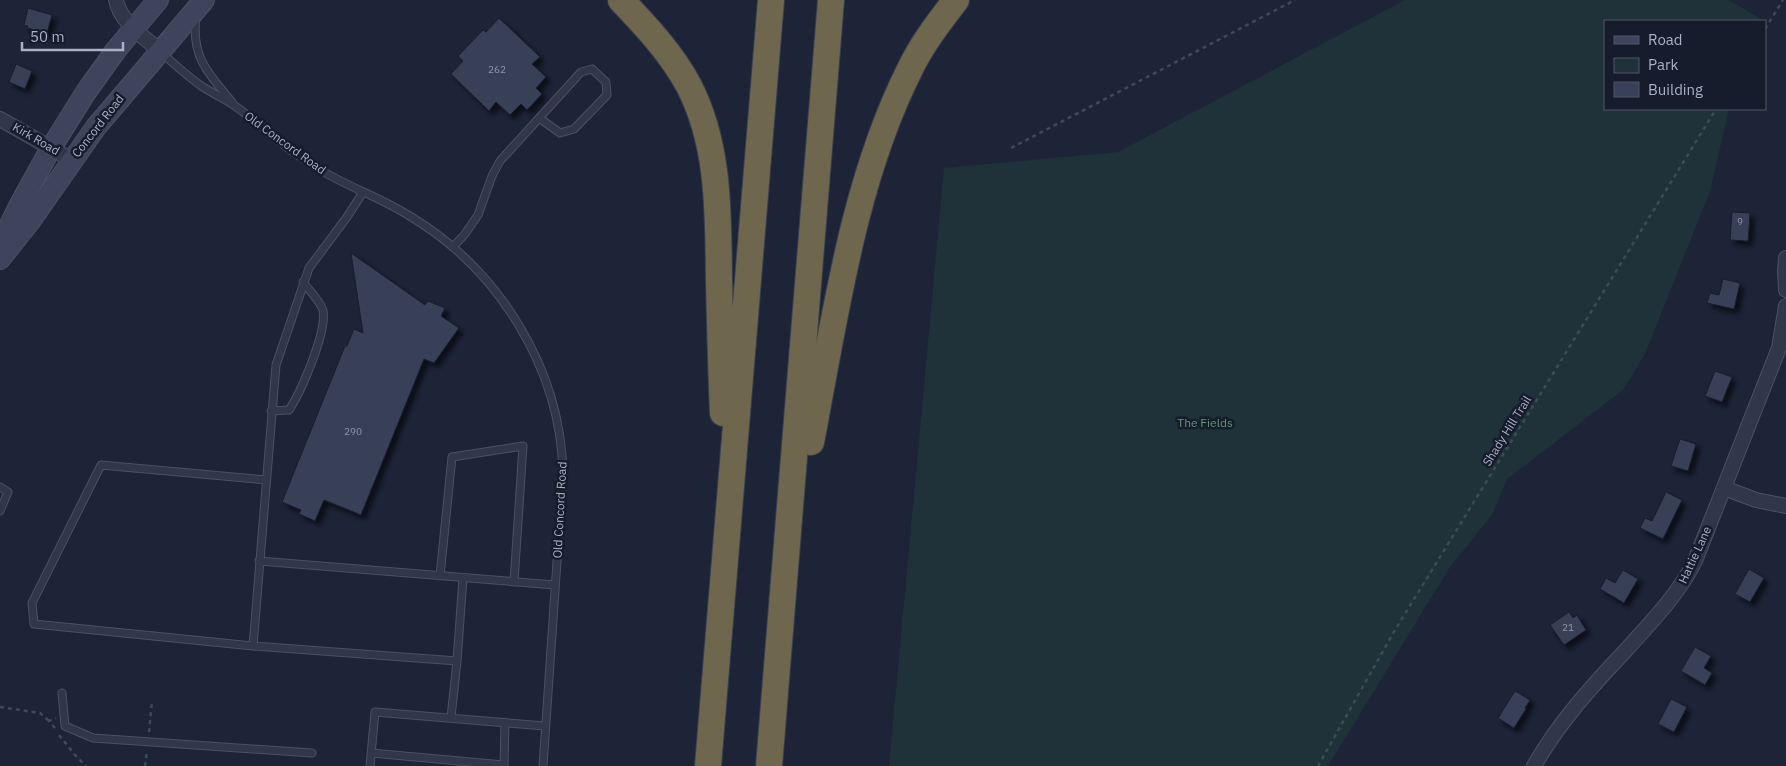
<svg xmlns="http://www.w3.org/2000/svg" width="1786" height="766" font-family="'IBM Plex Sans',sans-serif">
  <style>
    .green { fill: #1f3139 }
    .building { fill: #384159; stroke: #181e2e; filter: url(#shadow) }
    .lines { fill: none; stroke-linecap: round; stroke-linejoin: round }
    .service-casing { stroke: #4b5163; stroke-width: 9 }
    .minor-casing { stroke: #4b5163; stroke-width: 16 }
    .secondary-casing { stroke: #4b5163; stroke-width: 22 }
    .motorway-casing { stroke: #383e4f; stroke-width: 28 }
    .path { stroke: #394d53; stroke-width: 2.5; stroke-dasharray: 4 4; stroke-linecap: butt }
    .service { stroke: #313648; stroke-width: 7 }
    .minor { stroke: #313648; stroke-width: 14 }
    .secondary { stroke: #3e445b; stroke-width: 20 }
    .motorway { stroke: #6f674d; stroke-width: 26 }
    .labels { text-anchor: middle; stroke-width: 5; stroke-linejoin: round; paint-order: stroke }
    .number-label { font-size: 10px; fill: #8e94ab }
    .street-label { font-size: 12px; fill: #aab0c6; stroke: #161c2c }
    .park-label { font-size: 12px; fill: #609776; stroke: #161c2c }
  </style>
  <defs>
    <filter id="shadow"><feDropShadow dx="4.5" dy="4.5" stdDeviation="2.5" flood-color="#0009"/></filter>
  </defs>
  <rect width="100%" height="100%" fill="#1d2438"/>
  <path class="green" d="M1405,0H1729L1764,21H1605V109H1729L1710,191L1645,354L1623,390L1507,479L1492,515L1450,567L1328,766H889L944,168L1118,152Z"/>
  <path class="building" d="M28,8L52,15L47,33L27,28L28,26L24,25Z
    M499,18L540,57L532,64L546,77L536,88L542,94L527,110L521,104L510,115L496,102L489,111L451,74L463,61L458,56L483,30L486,32Z
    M16,64L32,71L25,89L9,82Z
    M1732,212L1750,213L1748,241L1730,240Z
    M351,253L425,305L428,301L445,308L441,316L459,328L434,363L424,359L361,515L324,500L315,521L299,514L301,510L282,502L345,346H347L354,329L363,333Z
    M1723,279L1740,283L1734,309L1707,303L1710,293L1719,295Z
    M1715,371L1732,377L1722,402L1705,396Z
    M1680,439L1696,444L1688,471L1671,466Z
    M1666,492L1682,500L1663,539L1640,528L1645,518L1652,521Z
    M1749,569L1764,578L1750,602L1735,594Z
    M1623,570L1638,579L1624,603L1600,589L1606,578L1615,583Z
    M1569,612L1573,618L1577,615L1586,630L1564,645L1550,625Z
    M1695,647L1711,656L1704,668L1712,673L1705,685L1681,671Z
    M1515,691L1530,700L1525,708L1526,709L1514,728L1498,718Z
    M1671,699L1687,707L1674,732L1658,724Z"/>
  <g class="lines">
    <g class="service-casing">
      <path id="service" d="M196,17C191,57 208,73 232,102
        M162,53C174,64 186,75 200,85C211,93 224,98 235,106C251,117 265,130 280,142C294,153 309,163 324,172C351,188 381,198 408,215C498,268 561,368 563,474L543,766
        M453,247L465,234L478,215L492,176L500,161L581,72L592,69L606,82L607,95L574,129L560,133L539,118
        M271,411L289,410C301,392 327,332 323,311C322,303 308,289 303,282
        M266,480L101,465L32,603L34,624L253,646L457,661L463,578
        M0,487L8,492L0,511
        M259,561L555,585
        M440,576L452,457L523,446L514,582
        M253,646L276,365L309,268L347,217L363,192
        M62,693L65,726L93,738L312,753
        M451,718L457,661
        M371,753L504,765L505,723
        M370,766L375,712L545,726"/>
    </g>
    <g class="minor-casing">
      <path id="minor" d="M116,0C120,22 144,37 160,51
        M0,119L72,160
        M1786,258L1785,272L1786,290
        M1724,488L1756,500L1786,506
        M1534,766C1559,722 1592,686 1627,649C1652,621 1678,595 1695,561L1779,348L1786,306"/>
    </g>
    <g class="secondary-casing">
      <path id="secondary" d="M0,245L19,206L51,148L86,92L116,50L158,0
        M0,259L31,220L96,127L204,0"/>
    </g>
    <g class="motorway-casing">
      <path id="motorway" d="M621,0C646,26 672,54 689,86C720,146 718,215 719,280C720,324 721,369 723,413
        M811,442C835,318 853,182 910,69C922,44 939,22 956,0
        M708,766L771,0
        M769,766L831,0"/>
    </g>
    <path class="path" d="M1765,29L1783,0
      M1011,148L1295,0
      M0,707L40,713L49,721
      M55,728L49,721L56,718
      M149,732L152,701
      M59,735L75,755L86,766
      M145,766L147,750
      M1318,766L1395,630L1716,109"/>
    <use href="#service" class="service"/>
    <use href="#minor" class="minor"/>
    <use href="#secondary" class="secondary"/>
    <use href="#motorway" class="motorway"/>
  </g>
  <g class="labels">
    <g class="number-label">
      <text x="497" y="73">262</text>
      <text x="1740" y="225">9</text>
      <text x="353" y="435">290</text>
      <text x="1568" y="631">21</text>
    </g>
    <g class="street-label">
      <text transform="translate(98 126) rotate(-52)" y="4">Concord Road</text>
      <text transform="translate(36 139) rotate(30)" y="4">Kirk Road</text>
      <text transform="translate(285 143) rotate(36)" y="4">Old Concord Road</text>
      <text transform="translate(1507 431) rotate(-58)" y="4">Shady Hill Trail</text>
      <text transform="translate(560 510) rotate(-87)" y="4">Old Concord Road</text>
      <text transform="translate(1695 555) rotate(-65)" y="4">Hattie Lane</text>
    </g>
    <g class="park-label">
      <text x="1205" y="427">The Fields</text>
    </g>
  </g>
  <rect x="1604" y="20" width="162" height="90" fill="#161c2c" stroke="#51576a"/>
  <rect x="1614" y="36" width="25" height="8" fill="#3e445b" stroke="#51576a"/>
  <text x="1648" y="45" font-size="15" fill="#aab0c6">Road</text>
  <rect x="1614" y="58" width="25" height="15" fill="#1f3139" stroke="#51576a"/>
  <text x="1648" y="70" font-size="15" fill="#aab0c6">Park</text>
  <rect x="1614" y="82" width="25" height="15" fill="#384159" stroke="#51576a"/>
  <text x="1648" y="95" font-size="15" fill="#aab0c6">Building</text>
  <path d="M22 42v8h101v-8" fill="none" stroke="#aab0c6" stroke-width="2.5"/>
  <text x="30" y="42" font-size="15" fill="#aab0c6" stroke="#161c2c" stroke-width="4" paint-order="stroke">50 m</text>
</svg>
